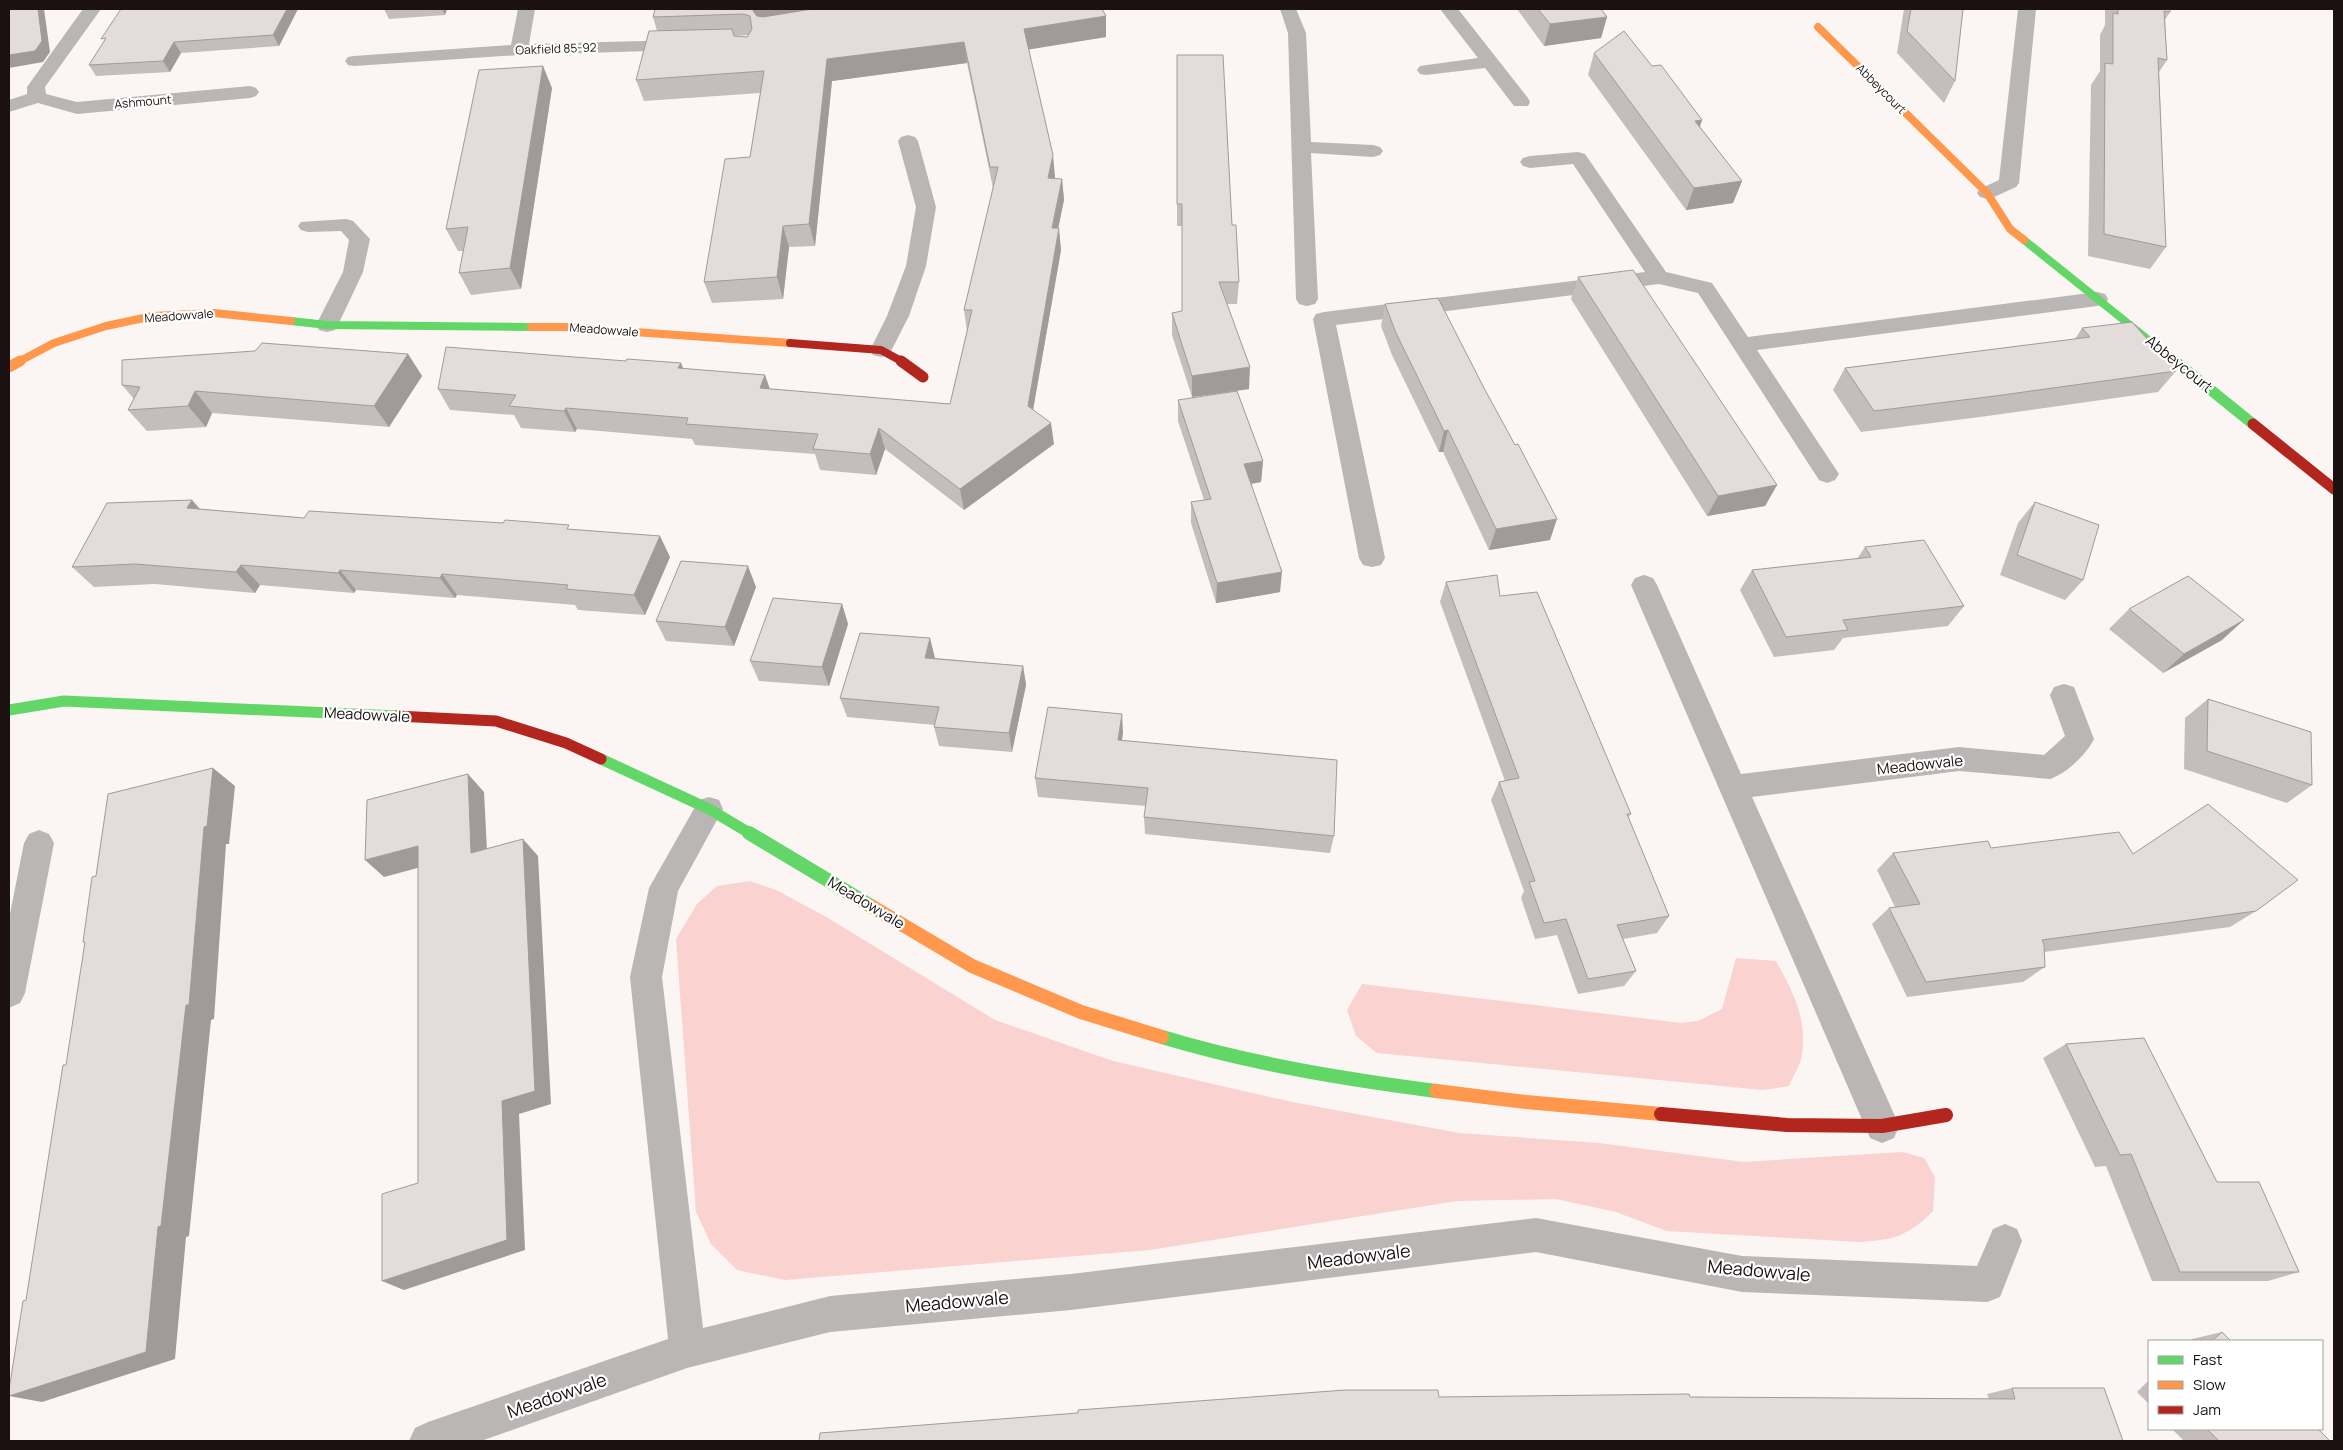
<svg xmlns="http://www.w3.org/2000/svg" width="2343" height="1450" font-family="Manrope,sans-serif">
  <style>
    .green { fill: #fad2cf }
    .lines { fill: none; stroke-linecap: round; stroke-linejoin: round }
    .street { fill: #bab6b5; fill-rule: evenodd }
    .fast-far2 { stroke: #63d668; stroke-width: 8 }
    .fast-far1 { stroke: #63d668; stroke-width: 11 }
    .fast { stroke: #63d668; stroke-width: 14 }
    .slow-far2 { stroke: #ff974d; stroke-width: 8 }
    .slow-far1 { stroke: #ff974d; stroke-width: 11 }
    .slow { stroke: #ff974d; stroke-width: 14 }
    .jam-far2 { stroke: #b3261e; stroke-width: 8 }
    .jam-far1 { stroke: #b3261e; stroke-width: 11 }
    .jam { stroke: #b3261e; stroke-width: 14 }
    .wall { fill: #c4bdbc; fill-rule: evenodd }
    .shaded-wall { fill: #a09a99 }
    .building { fill: #e4dcdb; stroke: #a09a99 }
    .labels { text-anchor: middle; stroke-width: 4.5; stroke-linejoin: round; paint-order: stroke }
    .far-street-label { font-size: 12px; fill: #1a1110; stroke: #fff }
    .street-label { font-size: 15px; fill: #1a1110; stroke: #fff }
    .near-street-label { font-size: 18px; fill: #1a1110; stroke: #fff }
  </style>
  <rect width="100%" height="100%" fill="#fbf5f4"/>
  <path class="green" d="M750,881L776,890L828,918L995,1020L1113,1061L1292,1102L1459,1133L1599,1143L1744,1162L1903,1152L1924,1158L1935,1177L1933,1211C1908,1236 1894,1240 1859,1242L1667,1231L1616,1212L1556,1199L1457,1201L1150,1250L785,1280L737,1270L711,1244L696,1212L676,939L697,904L717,886Z
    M1736,958L1776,961C1793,992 1807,1017 1802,1054C1801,1064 1793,1076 1789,1086L1763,1090L1377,1053L1356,1036L1347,1010L1362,984L1681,1023L1698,1021L1722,1009Z"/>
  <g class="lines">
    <path class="street" d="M83,9H101L45,87L46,94L77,102L250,86L256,88L259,92L256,96L250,98L77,114L38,103L9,112V100L27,94V87Z
      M518,9H535L529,44L682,40L688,41L691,45L688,49L682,50L519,55L354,66L348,65L345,61L348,57L354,56L511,45Z
      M1280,9H1296L1306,33L1311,142L1373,145L1380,147L1383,151L1380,155L1373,157L1311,153L1318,299L1315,304L1307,306L1299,304L1296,299L1288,33Z
      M1440,9H1458L1528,98L1530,102L1528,106H1514L1485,68L1426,75L1420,74L1417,70L1420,66L1478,58Z
      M2018,9H2036L2019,183L2016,187L1994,197L1987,199L1980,197L1977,193L1980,189L1999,180Z
      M908,135L915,137L918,141L936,207L926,266L909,316L889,355L881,357L873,355L870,350L887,316L906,266L916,207L898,141L901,137Z
      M1578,152L1585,154L1666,272L1712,283L1748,337L2097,292L2105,294L2108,299L2105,304L2097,306L1757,350L1839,474L1835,480L1827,483L1819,480L1698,293L1659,284L1336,325L1385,558L1381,565L1372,567L1363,565L1359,558L1313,319L1316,314L1324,312L1645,272L1573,164L1530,168L1523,166L1520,162L1523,158L1530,156Z
      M346,219L353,221L370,239L363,272L338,325L335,330L327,332L319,330L316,325L343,272L349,240L341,231L308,232L301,230L298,226L301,222Z
      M1644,575L1653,578L1657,585L1741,774L1959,747L2044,755L2065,736L2050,695L2054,687L2064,684L2074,687L2094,739C2086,755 2067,773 2050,779L1959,771L1752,797L1894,1114L1899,1126L1894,1138L1882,1143L1870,1138L1631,585L1635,578Z
      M709,797L719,800L723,809L678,891L662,977L703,1328L830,1296L1071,1274L1536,1218L1742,1256L1977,1266L1993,1229L2005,1224L2017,1229L2022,1241L2000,1297L1987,1302L1742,1292L1536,1252L1071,1310L830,1332L687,1368L481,1441H409L415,1428L428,1422L668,1339L630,977L649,888L699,800Z
      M39,830L49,834L54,843L25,993L20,1003L9,1008V919L24,843L29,834Z"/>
    <path class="fast-far2" d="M2024,240L2176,362
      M291,321L327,325L531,327"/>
    <path class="fast-far1" d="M2175,361L2253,424
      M9,710L64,701L397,716
      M601,759L709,809L751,834"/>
    <path class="fast" d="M749,833L871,906
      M1162,1037C1252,1064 1343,1079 1436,1091"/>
    <path class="slow-far2" d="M1818,27L1987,193L2010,229L2024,240
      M531,327H565L790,343
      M18,362L54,343L106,326L153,316L214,313L291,321"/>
    <path class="slow-far1" d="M9,367L20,361"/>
    <path class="slow" d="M871,906L972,966L1081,1012L1162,1037
      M1436,1091L1526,1102L1661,1114"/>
    <path class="jam-far2" d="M790,343L881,350L903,362"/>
    <path class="jam-far1" d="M901,361L923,377
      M2253,424L2334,489
      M397,716L496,721L566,743L601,759"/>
    <path class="jam" d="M1661,1114L1787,1125L1882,1126L1946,1115"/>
  </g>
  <path class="wall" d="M121,9H298L279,46L181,53L170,72L96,76L89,65L103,43Z
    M384,9H447L445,15L389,19Z
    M655,9H1102L1106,37L1028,49L1055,177V179H1062L1064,200L1058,228L1061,250L1033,410L1054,444L964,510L885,449L876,475L820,470L815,454L695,445L692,439L577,429L575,432L521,428L514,415L450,410L438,389L626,361L681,363L683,369L765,375L770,389L950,404L967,331L964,310L993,188L967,63L832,81L815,246L789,247L783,299L712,303L704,282L750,157L760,93L644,101L636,80L657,31L653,17ZM748,35L747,37L734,36Z
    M1517,9H1601L1607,17L1601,38L1544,46Z
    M1904,9H1963L1955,81L1944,103L1897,53Z
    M2105,9H2170V12L2165,20L2167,60L2159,72L2166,247L2150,269L2088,256L2091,85L2100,71V35L2105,25Z
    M1594,53L1652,66L1702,120L1700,127L1742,181L1733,203L1686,210L1588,75Z
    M1177,55L1232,225L1239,282L1237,304H1227L1249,389L1192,397L1172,335V313L1182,311V226H1177Z
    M552,88L521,289L471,295L459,273L464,251H458L446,229Z
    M1578,277L1777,485L1765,506L1707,516L1571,299Z
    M1385,304L1550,540L1489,550L1443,452H1439L1392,355L1381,326Z
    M2082,328L2176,371L2158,392L1980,417L1861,432L1833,390L1845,368L2075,339Z
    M408,354L422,376L389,427L212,413L206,427L147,431L128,410L134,399L122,385Z
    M1178,400L1263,461L1261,482L1251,484L1280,592L1216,603L1191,523V502L1204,500L1178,421Z
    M192,500L200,509L304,518L572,530L670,557L645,615L578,610L575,605L457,595L455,598L356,590L354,593L260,585L255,593L155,584L94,587L72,567Z
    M2035,502L2083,580L2065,600L2000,575L2018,523Z
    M1865,547L1964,606L1948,626L1843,638L1834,650L1774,657L1740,590L1752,570L1857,559Z
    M1446,582L1500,596L1631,814L1628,818L1669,916L1657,933L1623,939L1636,971L1624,986L1578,994L1557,935L1535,939L1521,898L1524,891L1491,800L1499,782L1505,781L1440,602Z
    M756,587L734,646L666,641L656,621Z
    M842,604L848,624L829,686L759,681L750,661Z
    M2129,609L2222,640L2163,673L2109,629Z
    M935,658L1023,666L1026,685L1012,752L939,746L934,727L935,725L847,717L840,698Z
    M2208,699L2312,785L2287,803L2184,769L2185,718Z
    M1123,732L1122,740L1334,836L1330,853L1145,834L1144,817L1146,806L1038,797L1035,778Z
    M1991,848L2133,854L2256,911L2230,927L2044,952L2045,967L2023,982L1907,997L1872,924L1889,908L1895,907L1877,870L1893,853Z
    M2066,1044L2217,1182L2299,1272L2268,1281H2152L2106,1166L2095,1167L2043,1058Z
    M2222,1332L2231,1341H2190L2192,1339Z
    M2149,1380V1404L2137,1392Z
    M2012,1388L2123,1441L1439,1397H1690L1989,1399L1987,1394Z
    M2172,1429H2318L2330,1441H2184Z"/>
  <path class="shaded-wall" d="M38,9H44L50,52L43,62L9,68V55Z
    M287,9H298L279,46L273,35Z
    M442,9H447L445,15Z
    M754,9H863L763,25L753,11Z
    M1106,16V37L1026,50L1024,29Z
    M1607,17L1601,38L1544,46L1550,24Z
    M174,42L181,53L170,72L163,61Z
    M964,42L967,63L832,81L815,246L809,224L827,59Z
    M543,66L552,88L521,289L510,268Z
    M1702,120L1694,142L1695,121Z
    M1053,155L1055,177L1050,200L1048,178Z
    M1062,179L1064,200L1054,249L1052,228Z
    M1742,181L1733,203L1686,210L1694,188Z
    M783,226L789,247L783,299L777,277Z
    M1059,228L1061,250L1030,427L1028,406Z
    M408,354L422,376L389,427L374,406Z
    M681,363L689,384L678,368Z
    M1250,367L1249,389L1192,397V376Z
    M765,375L772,396L760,388Z
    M195,391L212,413L206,427L188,406Z
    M566,408L577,429L575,432L564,411Z
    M1051,423L1054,444L964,510L960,489Z
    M879,428L885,449L876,475L870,454Z
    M1448,430L1443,452H1439L1444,431Z
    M1263,461L1261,482L1243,485L1244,464Z
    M1777,485L1765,506L1707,516L1718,496Z
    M192,500L210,521L187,508Z
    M1557,519L1550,540L1489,550L1496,529Z
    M660,536L670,557L645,615L634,595Z
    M241,565L260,585L255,593L236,572Z
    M748,566L756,587L734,646L725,627Z
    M340,570L356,590L354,593L338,573Z
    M1282,572L1280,592L1216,603L1217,583Z
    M442,574L457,595L455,598L440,578Z
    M842,604L848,624L829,686L822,667Z
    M2244,620L2222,640L2163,673L2184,654Z
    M930,638L935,658H925Z
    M1023,666L1026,685L1012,752L1009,733Z
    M1122,714L1123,732L1119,759L1118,740Z
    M213,768L235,786L229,844H226L214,1019L211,1020L189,1236L186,1237L175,1359L42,1402L9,1396L158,1227L204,827Z
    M468,774L484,792L488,870L471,853Z
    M523,839L538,856L551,1104L519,1114L525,1250L404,1290L382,1281L502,1101Z
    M418,846L436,863L384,877L365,860Z"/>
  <path class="building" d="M9,9H38L42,41L35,51L9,55Z
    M121,9H287L273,35L174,42L163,61L89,65L106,38L101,39Z
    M655,9H754L753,11L757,16L763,17L812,9H1102L1106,16L1024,29L1053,155L1048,178L1062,179L1052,228H1059L1028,406L1051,423L960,489L879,428L870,454L813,449L818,434L686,424L688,418L566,408L564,411L509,406L516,395L438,389L446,347L626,361L627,359L681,363L678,368L765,375L760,388L950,404L972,310H964L998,167H990L964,42L827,59L809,224L783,226L777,277L704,282L725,159L750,157L764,71L636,80L649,31L732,29L734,36L747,37L752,29L750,16L743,14L653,17Z
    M1538,9H1601L1607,17L1550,24Z
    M1911,9H1963L1955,81L1907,31Z
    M2118,9H2170V12L2164,11L2167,60L2158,58L2166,247L2104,234L2105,63L2113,64V13L2118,14Z
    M1624,31L1652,66L1661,65L1702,120L1695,121L1742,181L1694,188L1594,53Z
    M1177,55H1223L1232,225H1236L1239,282H1219L1250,367L1192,376L1172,313L1182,311V204H1177Z
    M543,66L510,268L459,273L468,227L446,229L479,70Z
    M1633,270L1777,485L1718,496L1578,277Z
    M1438,298L1484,388L1515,445L1518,444L1557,519L1496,529L1448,430L1444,431L1396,333L1385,304Z
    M2132,322L2176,371L1995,396L1874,411L1845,368L2090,337L2082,328Z
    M262,343L408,354L374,406L195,391L188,406L128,410L140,387L122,385V360L255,351Z
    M1237,391L1263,461L1244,464L1282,572L1217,583L1191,502L1211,499L1178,400Z
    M192,500L187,508L304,518L309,511L503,523L505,520L569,525L567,529L660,536L634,595L566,589L568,585L442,574L440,578L340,570L338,573L241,565L236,572L135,564L72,567L107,503Z
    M2035,502L2099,525L2083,580L2017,555Z
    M1924,540L1964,606L1843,620L1848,630L1786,637L1752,570L1871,557L1865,547Z
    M681,561L748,566L725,627L656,621Z
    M1497,575L1500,596L1537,592L1631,814H1627L1669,916L1617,925L1636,971L1588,979L1566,919L1544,923L1529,882L1535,881L1499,782L1519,778L1446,582Z
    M2188,576L2244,620L2184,654L2129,609Z
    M773,598L842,604L822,667L750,661Z
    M860,633L930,638L925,658L1023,666L1009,733L934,727L939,707L840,698Z
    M2208,699L2311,732L2312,785L2207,751Z
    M1048,707L1122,714L1118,740L1337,760L1334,836L1144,817L1148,788L1035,778Z
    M213,768L207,826L204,827L189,1005H186L161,1226L158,1227L146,1352L9,1396V1390L23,1301L26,1300L63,1065H66L85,942H83L92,877L96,876L108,794Z
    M468,774L471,853L523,839L535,1091L502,1101L507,1240L382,1281V1194L418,1183V846L365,860L367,800Z
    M2208,804L2298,880L2256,911L2042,940L2044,944L2045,967L1926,982L1889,908L1920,904L1893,853L1988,841L1991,848L2119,832L2133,854Z
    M2144,1038L2217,1182H2259L2299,1272H2180L2131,1154L2120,1155L2066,1044Z
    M2222,1332L2231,1341H2212Z
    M2012,1388H2104L2123,1441H819L820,1433L1078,1413V1410L1345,1390H1438L1439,1397L1689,1394L1690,1397L2015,1399Z
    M2207,1429H2318L2330,1441H2219Z"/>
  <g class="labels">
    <g class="far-street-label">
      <text transform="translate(556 49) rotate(-2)" y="4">Oakfield 85-92</text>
      <text transform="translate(1881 89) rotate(45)" y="4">Abbeycourt</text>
      <text transform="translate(143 102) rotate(-5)" y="4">Ashmount</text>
      <text transform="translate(179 316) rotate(-4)" y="4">Meadowvale</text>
      <text transform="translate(604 330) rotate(4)" y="4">Meadowvale</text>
    </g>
    <g class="street-label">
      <text transform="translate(2179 364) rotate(39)" y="5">Abbeycourt</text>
      <text transform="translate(367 715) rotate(3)" y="5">Meadowvale</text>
      <text transform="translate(1920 765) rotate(-6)" y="5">Meadowvale</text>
      <text transform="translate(866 903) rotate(31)" y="5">Meadowvale</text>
    </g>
    <g class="near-street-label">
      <text transform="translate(1359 1257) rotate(-7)" y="6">Meadowvale</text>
      <text transform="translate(1759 1271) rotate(5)" y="6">Meadowvale</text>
      <text transform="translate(957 1302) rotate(-5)" y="6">Meadowvale</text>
      <text transform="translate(557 1396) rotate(-19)" y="6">Meadowvale</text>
    </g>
  </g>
  <rect width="2343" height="1450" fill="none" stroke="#1a1110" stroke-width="20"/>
  <rect x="2148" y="1340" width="175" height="90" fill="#ffffff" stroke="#a3a09f"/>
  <rect x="2158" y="1356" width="25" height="8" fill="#63d668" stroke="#a3a09f"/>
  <text x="2193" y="1365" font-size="15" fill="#1a1110">Fast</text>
  <rect x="2158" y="1381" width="25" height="8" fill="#ff974d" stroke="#a3a09f"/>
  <text x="2193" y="1390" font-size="15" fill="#1a1110">Slow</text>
  <rect x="2158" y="1406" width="25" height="8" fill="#b3261e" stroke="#a3a09f"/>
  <text x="2193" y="1415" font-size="15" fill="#1a1110">Jam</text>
</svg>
